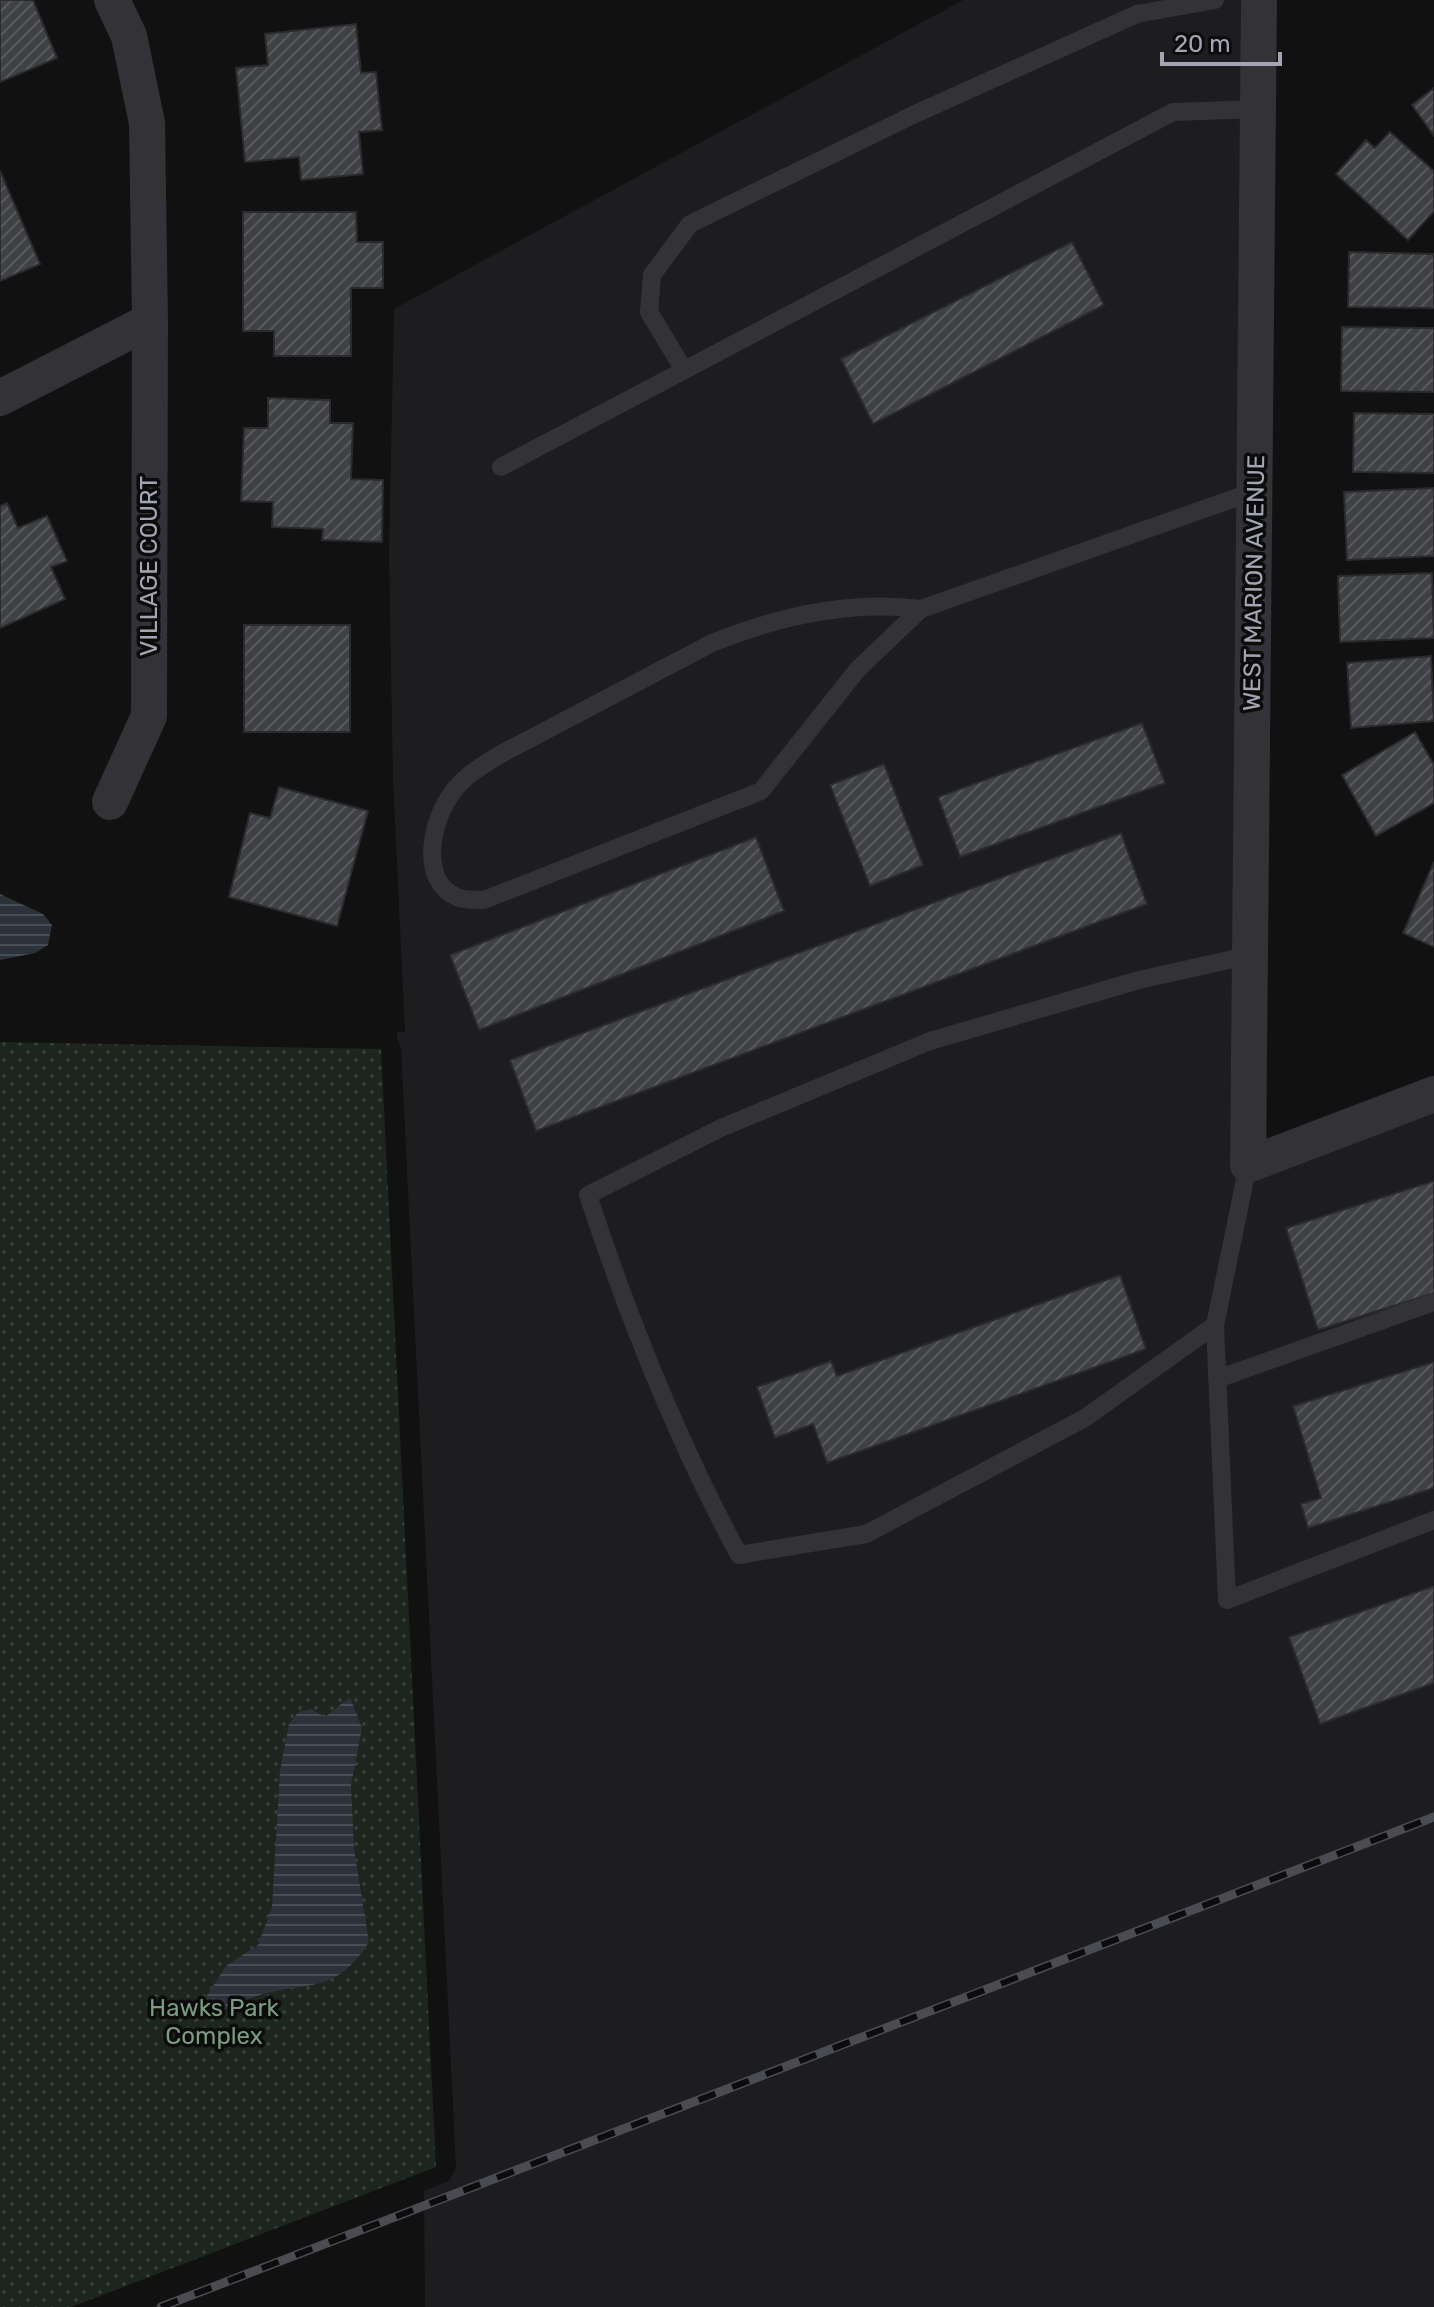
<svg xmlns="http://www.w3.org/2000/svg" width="1434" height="2307" font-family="Rubik,sans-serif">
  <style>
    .built { fill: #1d1d1f }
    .park { fill: url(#park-dots) }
    .water { fill: url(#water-rules) }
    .building { fill: url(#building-hatch); stroke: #2b2b2e; stroke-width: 2 }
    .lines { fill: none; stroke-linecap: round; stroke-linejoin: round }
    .service { stroke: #323237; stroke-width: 18 }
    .minor { stroke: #323237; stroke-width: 36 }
    .rail-casing { stroke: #4b4c52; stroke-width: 9 }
    .rail { stroke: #0c0c0d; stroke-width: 6; stroke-dasharray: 18; stroke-linecap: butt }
    .labels { text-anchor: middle; stroke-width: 7; stroke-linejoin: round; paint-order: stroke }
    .street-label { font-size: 24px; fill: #a3a6b2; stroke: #0c0c0d }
    .park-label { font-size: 24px; fill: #7b9c80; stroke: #0c0c0d }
  </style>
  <defs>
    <pattern id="park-dots" width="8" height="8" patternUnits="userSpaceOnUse" patternTransform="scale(2)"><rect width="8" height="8" fill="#1d251f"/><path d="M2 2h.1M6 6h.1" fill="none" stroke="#3b423d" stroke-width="1.8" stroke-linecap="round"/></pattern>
    <pattern id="water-rules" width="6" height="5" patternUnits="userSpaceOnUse" patternTransform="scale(2)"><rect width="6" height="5" fill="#2b323a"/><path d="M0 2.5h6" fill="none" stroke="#474d54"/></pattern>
    <pattern id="building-hatch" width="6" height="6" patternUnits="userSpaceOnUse" patternTransform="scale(2)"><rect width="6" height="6" fill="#404145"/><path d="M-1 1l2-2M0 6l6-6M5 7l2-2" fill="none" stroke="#58595d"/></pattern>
  </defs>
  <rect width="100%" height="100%" fill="#111112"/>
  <path class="built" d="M963,0H1263L1255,419L1267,1148L1434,1081V2307H425L424,2191L449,2181L456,2167L401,1048L397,1038V1032H405L393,780L389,554L394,309Z"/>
  <path class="park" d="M0,1042L381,1049L436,2167L71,2307H0Z"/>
  <path class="water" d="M0,894L43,914L52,925L48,945L35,953L0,960Z
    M350,1697L362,1728L351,1785L354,1849L369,1942C333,1998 306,1979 254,1997C240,2001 226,2009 213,2015L203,2011V2002L226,1966L258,1945L272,1907L280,1771L289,1724L298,1712L311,1709L325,1717Z"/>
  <path class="building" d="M0,0H33L57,58L0,82Z
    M356,24L361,73L376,72L382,130L359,132L363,174L301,180L299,157L245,162L236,68L268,65L265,34Z
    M1434,88V136L1412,105Z
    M1390,132L1434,171V211L1408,240L1336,174L1366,140L1375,148Z
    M0,171L40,264L0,281Z
    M243,212H356L357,242H383V288H351V356H274V331H243Z
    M1072,242L1104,305L873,424L841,359Z
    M1349,252L1434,254V308L1348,307Z
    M1342,327L1434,328V392L1341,391Z
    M268,398L330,400V423H353L351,479L383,480L382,542L322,540L323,529L272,527L273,502L241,501L244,428H268Z
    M1354,413L1434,414V473L1353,472Z
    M1434,488V556L1347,560L1344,492Z
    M7,503L18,528L47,516L67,561L51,567L65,599L0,628V506Z
    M1432,573L1434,638L1340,642L1338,576Z
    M244,625H350V732H244Z
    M1431,656L1434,721L1351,728L1347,663Z
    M1142,723L1165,783L960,857L938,797Z
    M1415,732L1434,765V803L1376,836L1342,775Z
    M884,764L923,865L870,886L830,785Z
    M279,787L368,811L337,926L229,897L250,813L270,818Z
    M1121,833L1147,904L536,1131L510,1060Z
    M756,837L784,911L479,1030L450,955Z
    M1434,862V947L1403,933Z
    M1434,1181V1293L1318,1330L1286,1228Z
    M1120,1275L1146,1349L827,1463L813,1424L775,1438L757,1387L831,1361L837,1376Z
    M1434,1362V1488L1308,1528L1301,1504L1321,1498L1293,1406Z
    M1434,1586V1683L1320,1724L1289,1637Z"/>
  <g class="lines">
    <path class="service" d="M684,370L649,312L652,275L690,224L913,115L1137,14L1215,0
      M501,467L1173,112L1260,109
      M921,609C849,600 779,616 712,643L501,754C483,765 465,775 452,793C432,819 417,882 459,898C466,900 477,900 484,900L761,791L858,669L921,609L1255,491
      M1248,1165L1215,1325L1085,1418L866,1534L739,1555C677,1440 629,1320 588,1195L721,1128L930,1041L1139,980L1251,955
      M1215,1325L1227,1600L1434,1520
      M1217,1379L1434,1302"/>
    <path class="minor" d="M1259,0L1248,1165L1434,1094
      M0,398L150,321
      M110,802L149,716L150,321L147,123L129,36L112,0"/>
    <g class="rail-casing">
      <path id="rail" d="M161,2307L1434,1817"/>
    </g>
    <use href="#rail" class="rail"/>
  </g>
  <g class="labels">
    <g class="street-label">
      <text transform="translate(149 566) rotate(-90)" y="8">VILLAGE COURT</text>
      <text transform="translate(1254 583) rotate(-89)" y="8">WEST MARION AVENUE</text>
    </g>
    <g class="park-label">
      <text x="214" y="2016">Hawks Park<tspan x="214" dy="28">Complex</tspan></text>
    </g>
  </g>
  <path d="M1162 52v12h118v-12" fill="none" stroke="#a3a6b2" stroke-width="4"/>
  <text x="1174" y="52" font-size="24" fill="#a3a6b2" stroke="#0c0c0d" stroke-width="6" paint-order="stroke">20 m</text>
</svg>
